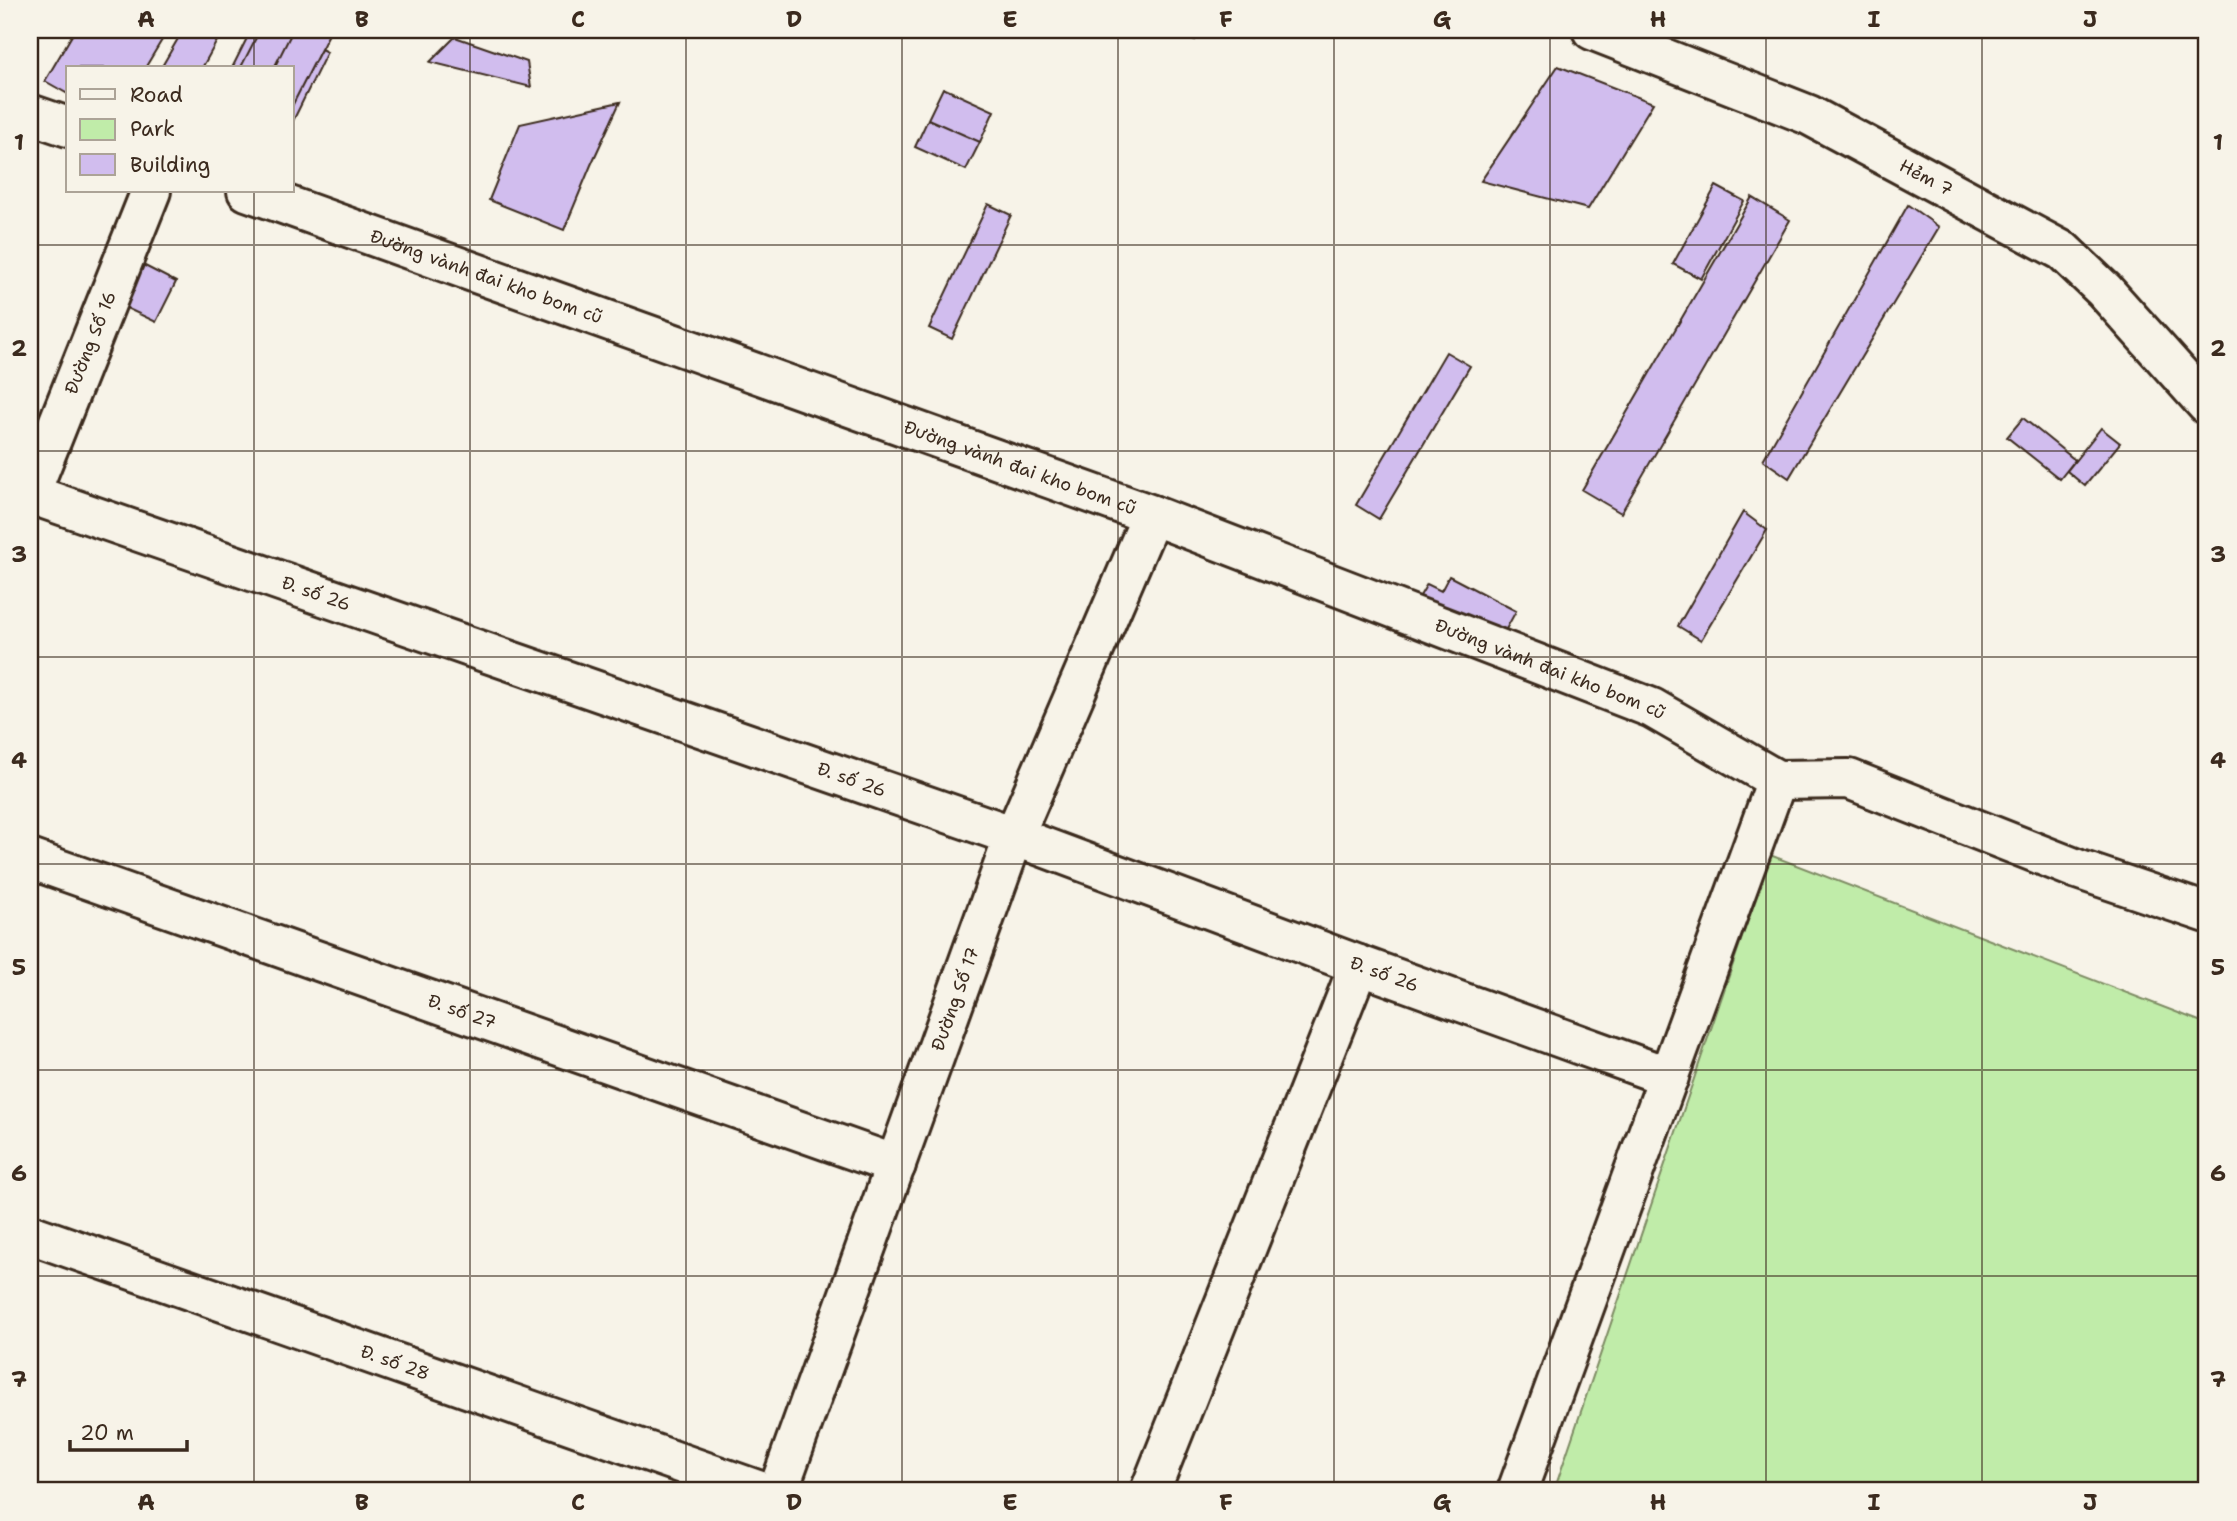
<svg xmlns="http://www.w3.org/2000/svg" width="2237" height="1521" font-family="'Shantell Sans',sans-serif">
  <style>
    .green { fill: #c0eca9; stroke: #7e8b64; stroke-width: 2 }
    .building { fill: #d1bdee; stroke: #3b2a1e; stroke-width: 2 }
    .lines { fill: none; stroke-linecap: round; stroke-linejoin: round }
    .minor-casing { stroke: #3b2a1e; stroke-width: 44 }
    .minor { stroke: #f7f3e8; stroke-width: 38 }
    .grid { fill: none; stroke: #3b2a1e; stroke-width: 2; stroke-opacity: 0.55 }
    .labels { text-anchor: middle; stroke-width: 6; stroke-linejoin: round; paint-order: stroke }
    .street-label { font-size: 18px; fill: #3b2a1e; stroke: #f7f3e8 }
    .neatline { fill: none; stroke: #3b2a1e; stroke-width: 2.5 }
    .grid-label { font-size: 23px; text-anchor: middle; font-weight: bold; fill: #3b2a1e }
  </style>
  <rect width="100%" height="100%" fill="#f7f3e8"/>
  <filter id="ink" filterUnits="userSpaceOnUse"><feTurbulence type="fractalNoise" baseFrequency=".0143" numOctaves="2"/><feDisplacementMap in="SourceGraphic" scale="14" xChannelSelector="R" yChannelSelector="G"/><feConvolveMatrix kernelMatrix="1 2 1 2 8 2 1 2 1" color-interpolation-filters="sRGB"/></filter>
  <g filter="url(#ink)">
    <path class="green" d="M1770,855L2207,1024V1491H1554Z"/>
    <path class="building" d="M75,30H168L145,68H68V94L45,81Z
      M183,30H223L202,68H161Z
      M251,30H260L241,67L243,68H232Z
      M260,30H293L274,68H243L241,67Z
      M293,30H331L292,106V68H274Z
      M1169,30H1199L1195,40Z
      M455,37L527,62L531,87L430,62Z
      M321,49L327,52L292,123V106Z
      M1558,66L1653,103L1588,209L1481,181Z
      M943,88L994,111L980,142L928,119Z
      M620,102L591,165L564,230L489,200L520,124Z
      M928,119L980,142L966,170L915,147Z
      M1716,186L1744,201L1701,279L1673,264Z
      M1752,197L1790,220L1621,513L1582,490Z
      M988,204L1011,215L952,339L929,328Z
      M1908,205L1939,227L1789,478L1763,460Z
      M143,265L176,282L156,322L122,306Z
      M1446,352L1470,366L1379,519L1356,505Z
      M2023,418L2075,460L2060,479L2007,437Z
      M2101,428L2120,443L2085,486L2067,471Z
      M1743,512L1767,530L1701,640L1678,626Z
      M1449,576L1516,611L1498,644L1417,601L1427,584L1441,591Z"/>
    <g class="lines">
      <g class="minor-casing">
        <g id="minor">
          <path id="s1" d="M1592,30L1809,115L2063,251L2104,290L2207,405"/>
          <path d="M30,114L68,127"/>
          <path id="s2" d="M247,191L1152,515L1652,708L1777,780"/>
          <path id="s3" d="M30,494L1014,836L1359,965L1669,1077"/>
          <path id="s4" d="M30,494L151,191"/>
          <path d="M1777,780L1849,779L2077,869L2207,913"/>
          <path id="s5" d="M30,859L896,1165"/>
          <path id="s6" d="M30,1234L760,1491"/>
          <path id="s7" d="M778,1491L1014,836L1152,515"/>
          <path d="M1150,1491L1359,965"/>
          <path d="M1517,1491L1777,780"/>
        </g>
      </g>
      <use href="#minor" class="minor"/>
    </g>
  </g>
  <path class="grid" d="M254,30V68M470,30V1491M686,30V1491M902,30V1491M1118,30V1491M1334,30V1491M1550,30V1491M1766,30V1491M1982,30V1491M254,191V1491M30,245H2207M30,451H2207M30,657H2207M30,864H2207M30,1070H2207M30,1276H2207"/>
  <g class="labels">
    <g class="street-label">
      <text dy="6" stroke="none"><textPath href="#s1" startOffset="366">Hẻm 7</textPath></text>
      <text dy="6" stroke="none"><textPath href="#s2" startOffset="254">Đường vành đai kho bom cũ</textPath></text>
      <text dy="6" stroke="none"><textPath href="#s4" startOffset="163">Đường Số 16</textPath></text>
      <text dy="6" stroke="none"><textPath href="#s2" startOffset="821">Đường vành đai kho bom cũ</textPath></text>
      <text dy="6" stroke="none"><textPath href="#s3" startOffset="303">Đ. số 26</textPath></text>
      <text dy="6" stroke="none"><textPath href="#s2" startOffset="1388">Đường vành đai kho bom cũ</textPath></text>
      <text dy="6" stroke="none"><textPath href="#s3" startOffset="870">Đ. số 26</textPath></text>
      <text dy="6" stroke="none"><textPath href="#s3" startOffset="1437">Đ. số 26</textPath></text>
      <text dy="6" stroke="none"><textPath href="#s7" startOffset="523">Đường Số 17</textPath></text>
      <text dy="6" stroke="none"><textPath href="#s5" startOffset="458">Đ. số 27</textPath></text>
      <text dy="6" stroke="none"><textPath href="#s6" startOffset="387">Đ. số 28</textPath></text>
    </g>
  </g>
  <rect width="2237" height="1521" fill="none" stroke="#f7f3e8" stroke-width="77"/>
  <rect x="66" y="66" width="228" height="126" fill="#f7f3e8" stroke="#aca397" stroke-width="2"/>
  <rect x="80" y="89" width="35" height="10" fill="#f7f3e8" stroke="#aca397" stroke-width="2"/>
  <text x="130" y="102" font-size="21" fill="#3b2a1e">Road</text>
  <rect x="80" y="119" width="35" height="21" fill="#c0eca9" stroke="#aca397" stroke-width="2"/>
  <text x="130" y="136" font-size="21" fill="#3b2a1e">Park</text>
  <rect x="80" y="154" width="35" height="21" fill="#d1bdee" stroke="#aca397" stroke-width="2"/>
  <text x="130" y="172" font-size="21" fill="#3b2a1e">Building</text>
  <path d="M70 1440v10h117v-10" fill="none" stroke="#3b2a1e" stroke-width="3.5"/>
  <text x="80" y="1440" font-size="21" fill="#3b2a1e" stroke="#f7f3e8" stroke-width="5" paint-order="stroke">20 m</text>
  <rect x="38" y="38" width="2160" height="1444" class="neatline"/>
  <g class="grid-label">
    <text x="146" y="27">A</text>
    <text x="362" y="27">B</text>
    <text x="578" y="27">C</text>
    <text x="794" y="27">D</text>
    <text x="1010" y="27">E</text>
    <text x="1226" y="27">F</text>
    <text x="1442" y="27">G</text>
    <text x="1658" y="27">H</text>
    <text x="1874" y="27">I</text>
    <text x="2090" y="27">J</text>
    <text x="19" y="150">1</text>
    <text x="2218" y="150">1</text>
    <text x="19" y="356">2</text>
    <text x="2218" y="356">2</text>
    <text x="19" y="562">3</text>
    <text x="2218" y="562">3</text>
    <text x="19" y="768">4</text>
    <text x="2218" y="768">4</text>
    <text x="19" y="975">5</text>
    <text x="2218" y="975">5</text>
    <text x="19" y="1181">6</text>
    <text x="2218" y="1181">6</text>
    <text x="19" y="1387">7</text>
    <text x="2218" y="1387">7</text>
    <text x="146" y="1510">A</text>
    <text x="362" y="1510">B</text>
    <text x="578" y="1510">C</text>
    <text x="794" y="1510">D</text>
    <text x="1010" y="1510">E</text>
    <text x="1226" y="1510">F</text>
    <text x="1442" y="1510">G</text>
    <text x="1658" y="1510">H</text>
    <text x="1874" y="1510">I</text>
    <text x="2090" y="1510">J</text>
  </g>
</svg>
